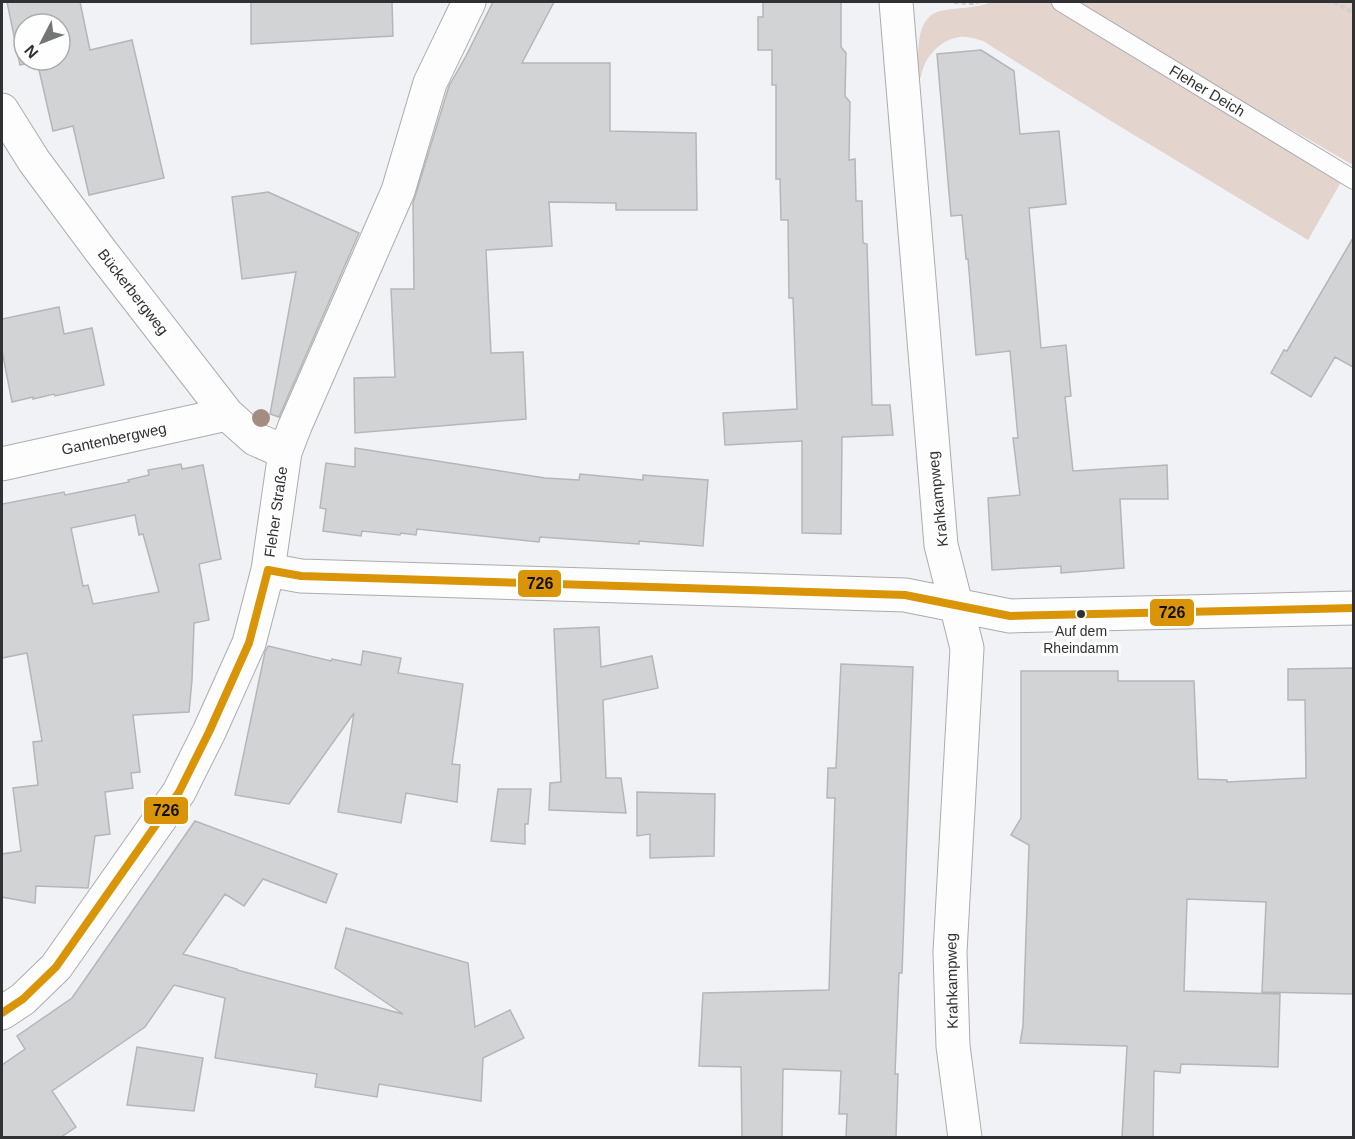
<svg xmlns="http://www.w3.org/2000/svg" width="1355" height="1139" font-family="Arial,sans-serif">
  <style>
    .green { fill: #e4d4ce }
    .building { fill: #d1d3d5; stroke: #b5b6b8; stroke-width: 1.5; fill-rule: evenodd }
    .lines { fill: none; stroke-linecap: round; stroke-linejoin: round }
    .service-casing { stroke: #abacae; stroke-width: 20 }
    .minor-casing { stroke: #abacae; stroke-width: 35 }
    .path { stroke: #cfcfd0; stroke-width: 4; stroke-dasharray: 4.5 3; stroke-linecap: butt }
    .service { stroke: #fdfdfe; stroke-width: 18 }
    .minor { stroke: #fdfdfe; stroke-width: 33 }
    .bus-1-casing { stroke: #fefefe; stroke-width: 12 }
    .bus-1 { stroke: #d99408; stroke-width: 8 }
    .tree { fill: #a58c81 }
    .bus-dot { fill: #303132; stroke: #fefefe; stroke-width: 2 }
    .labels { text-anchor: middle; stroke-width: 6; stroke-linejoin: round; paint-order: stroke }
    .bus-label { font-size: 14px; fill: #303132; stroke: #fefefe }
    .street-label { font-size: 15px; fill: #303132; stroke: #fefefe }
    .line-badge { stroke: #fefefe; stroke-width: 2 }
    .pale-badge-label { font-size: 16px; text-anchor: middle; font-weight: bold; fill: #111 }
  </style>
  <rect width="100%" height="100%" fill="#f0f2f5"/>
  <path class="green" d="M992,2H1050L1341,182L1308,240L1111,121L983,41C976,39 966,36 959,37C938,41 924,58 921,77L918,79C919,58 913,18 940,11C957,7 975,9 992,2Z
    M1074,2H1353V165L1179,65Z"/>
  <path class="building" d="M7,2H80L90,50L132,40L164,178L89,195L73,126L53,131L37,61L20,65ZM24,24H60V60H24Z
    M251,2H392L393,36L251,44Z
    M493,2H554L522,63H610V131L696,133L697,210H616V203L549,202L552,246L486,250L491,353L523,352L526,419L355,433L354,378L395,377L391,289H414L413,203L449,86L466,56Z
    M763,2H841V47L846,53L845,96L850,102L849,160L855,159L856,201H862L863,243L867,244L872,405H890L893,435L842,437L841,534L802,533V441L725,445L723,413L797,409L793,298H789L788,220H781L780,179H776V85H772V50H758V17H763Z
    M981,50L1014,71L1020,134L1059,131L1066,204L1029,208L1041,348L1066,345L1071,396L1065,397L1073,471L1167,465L1168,499H1120L1124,568L1061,573V566L992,570L988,498L1020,495L1013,438H1018L1010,351L976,355L968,259H966L962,215L951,216L937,54Z
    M268,192L359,233L279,417L270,414L296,272L242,279L232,197Z
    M1353,238V367L1335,357L1311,397L1271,373L1284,350L1287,351Z
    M59,307L64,334L92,328L104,385L55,396L54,394L33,399V397L12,402L2,351V319Z
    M355,448L545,478L579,480L580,474L643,480V475L708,480L703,546L639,541V544L540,537L539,542L417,529L416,535L401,533L400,535L362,531L361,536L323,531L326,509L320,508L326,463L355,467Z
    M181,464L182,469L203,465L221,559L199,564L209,620L194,623L192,680L189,712L133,715L140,772L131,773L133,788L105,792L110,834L95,836L88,888L36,886L35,903L2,897V854L21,851L13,788L38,785L33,742L42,741L27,653L2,658V504L64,492L65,495L129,482L128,480L149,475L148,470ZM135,515L139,535L143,534L159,592L93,604L88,585L83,586L71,528Z
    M599,627L601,667L652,656L658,688L603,700L606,778H621L626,813L549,810L550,783L561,782L554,629Z
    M268,646L331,661L332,659L361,665L363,651L401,658L398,673L463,684L452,764L460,765L457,802L406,793L401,823L338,812L354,713L289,804L235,795L265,652Z
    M841,664L913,667L902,973H899L895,1074H898L896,1137H846L847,1114H839L841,1071L783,1069L782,1137H742L741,1067L699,1066L703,993L829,990L835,798H827L828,768H836Z
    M1353,668V994L1262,992L1266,902L1187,899L1184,991L1280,994L1278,1067L1181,1064L1180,1073L1154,1071L1153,1137H1122L1127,1046L1020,1043L1023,1026L1029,845L1011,835L1021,818V671H1118V681H1194L1198,779L1227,780V782L1306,778L1305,700H1288V669Z
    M498,789H531L528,824H525V844L491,841Z
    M637,792L715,794L714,856L650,858V834L637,836Z
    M195,821L337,874L326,903L263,879L244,906L225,894L183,954L237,969V970L403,1014L335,968L346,928L468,963L475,1027L510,1010L524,1038L483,1058L481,1101L379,1084L377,1097L315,1087L317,1074L215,1058L225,998L174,985L145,1027L52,1091L76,1127L61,1137H2V1065L25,1049L17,1036L72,998Z
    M137,1047L203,1058L194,1111L127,1105Z"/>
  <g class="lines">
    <g class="service-casing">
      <path id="service" d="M1061,2L1354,180"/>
    </g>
    <g class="minor-casing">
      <path id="minor" d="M896,2L941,545L967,648L950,952L953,1046L965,1138
        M2,110L34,161L100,250L227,414L255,439L285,452
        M2,464L227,414
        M268,570L301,576L905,595L1010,616L1354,608
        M2,1013L23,999L56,967L179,792L209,732L249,643L268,570L285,452L295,426L398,191L430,83L469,2"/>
    </g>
    <path class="path" d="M954,2L971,3L978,2
      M1334,2L1354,13"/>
    <use href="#service" class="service"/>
    <use href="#minor" class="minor"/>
    <g class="bus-1-casing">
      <path id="bus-1" d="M268,570L301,576L905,595L1010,616L1354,608
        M2,1013L23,999L56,967L179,792L209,732L249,643L268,570"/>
    </g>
    <use href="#bus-1" class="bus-1"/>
  </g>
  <circle class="tree" cx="261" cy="418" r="9"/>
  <circle class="bus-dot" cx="1081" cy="614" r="5"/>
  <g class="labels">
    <g class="bus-label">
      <text x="1081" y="636">Auf dem<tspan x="1081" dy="17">Rheindamm</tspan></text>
    </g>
    <g class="street-label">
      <text transform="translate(1207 91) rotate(31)" y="5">Fleher Deich</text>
      <text transform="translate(133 292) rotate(52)" y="5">Bückerbergweg</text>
      <text transform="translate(114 439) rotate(-12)" y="5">Gantenbergweg</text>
      <text transform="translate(938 499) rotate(-96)" y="5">Krahkampweg</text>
      <text transform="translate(276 512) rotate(-82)" y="5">Fleher Straße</text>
      <text transform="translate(952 981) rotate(-91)" y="5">Krahkampweg</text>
    </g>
  </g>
  <g class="line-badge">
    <rect x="517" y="569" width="45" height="29" rx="6" fill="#d99408"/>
    <rect x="1149" y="598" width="46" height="29" rx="6" fill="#d99408"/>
    <rect x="143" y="796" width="46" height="29" rx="6" fill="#d99408"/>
  </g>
  <g class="pale-badge-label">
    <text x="540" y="589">726</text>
    <text x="1172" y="618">726</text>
    <text x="166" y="816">726</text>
  </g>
  <rect width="1355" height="1139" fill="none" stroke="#303132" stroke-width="6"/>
  <g transform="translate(42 42) rotate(228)"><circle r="28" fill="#fefefe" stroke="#acacac" stroke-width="1.5"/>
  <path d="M0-4.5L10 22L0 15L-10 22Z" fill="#737576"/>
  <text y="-9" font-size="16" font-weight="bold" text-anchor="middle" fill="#303132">N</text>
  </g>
</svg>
